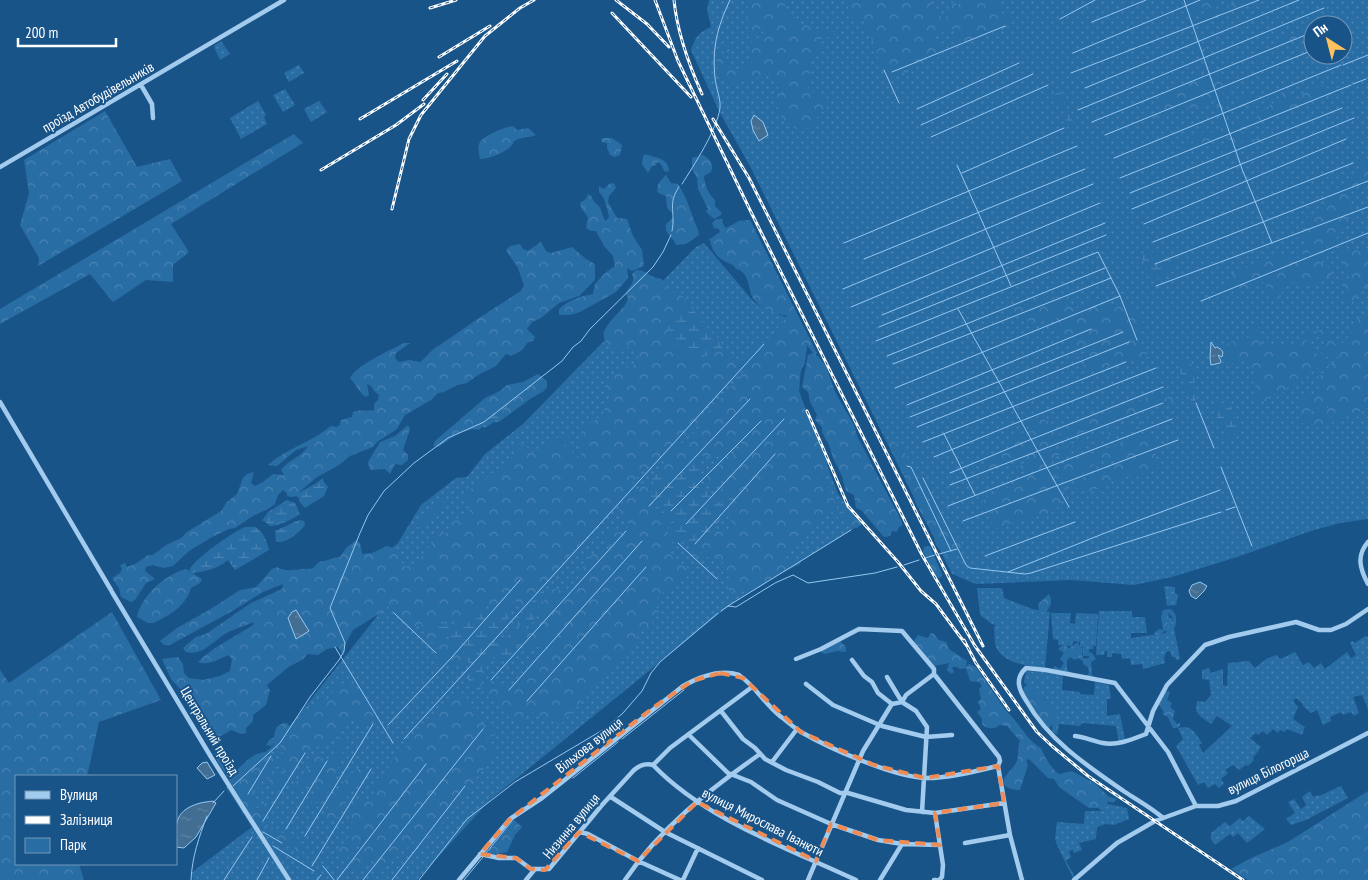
<svg xmlns="http://www.w3.org/2000/svg" width="1368" height="880" font-family="'PT Sans Narrow',sans-serif">
  <style>
    .green { fill: url(#green-dots); fill-rule: evenodd }
    .forest { fill: url(#forest-crowns); fill-rule: evenodd }
    .wetland { fill: url(#wetland-marsh) }
    .water { fill: url(#water-ripples); stroke: #95c7ef }
    .lines { fill: none; stroke-linecap: round; stroke-linejoin: round }
    .stream { stroke: #95c7ef; stroke-width: 1 }
    .minor { stroke: #a2cbed; stroke-width: 4.5 }
    .rail-casing { stroke: #fff; stroke-width: 3 }
    .rail { stroke: #195489; stroke-width: 1; stroke-dasharray: 4; stroke-linecap: butt }
    .marked { fill: none; stroke: #ef8b55; stroke-width: 4; stroke-dasharray: 10 6; stroke-linejoin: round }
    .labels { text-anchor: middle; stroke-width: 4; stroke-linejoin: round; paint-order: stroke }
    .street-label { font-size: 14px; fill: #fff; stroke: #195489 }
  </style>
  <defs>
    <pattern id="green-dots" width="8" height="8" patternUnits="userSpaceOnUse" patternTransform="scale(1.25)"><rect width="8" height="8" fill="#296da5"/><path d="M2 2h.1M6 6h.1" fill="none" stroke="#4983b2" stroke-width="1.8" stroke-linecap="round"/></pattern>
    <pattern id="forest-crowns" width="20" height="18" patternUnits="userSpaceOnUse" patternTransform="scale(1.25)"><rect width="20" height="18" fill="#296da5"/><path d="M2 6a3 3 0 1 1 6 0M12 15a3 3 0 1 1 6 0" fill="none" stroke="#4983b2"/></pattern>
    <pattern id="wetland-marsh" width="20" height="14" patternUnits="userSpaceOnUse" patternTransform="scale(1.25)"><rect width="20" height="14" fill="#296da5"/><path d="M1 5h8M5 5V1M11 12h8M15 12V8" fill="none" stroke="#4983b2"/></pattern>
    <pattern id="water-ripples" width="26" height="14" patternUnits="userSpaceOnUse" patternTransform="scale(1.25)"><rect width="26" height="14" fill="#436e93"/><path d="M2 4q2-2 4 0t4 0M15 11q2-2 4 0t4 0" fill="none" stroke="#5f84a3"/></pattern>
  </defs>
  <rect width="100%" height="100%" fill="#195489"/>
  <path class="green" d="M709,0H1368V519L1340,523L1311,531L1234,558L1172,577L1134,585L1072,580L976,584L952,574L751,168L719,111L691,50C695,37 699,32 711,27L707,10ZM1313,25H1343V55H1313Z
    M221,41L230,54L220,60L214,47L215,45Z
    M299,65L304,73L289,82L284,73Z
    M285,89L295,105L283,112L273,95Z
    M258,101L266,115L264,117L267,124L241,139L230,118Z
    M319,101L327,112L311,122L304,109Z
    M704,243L753,301L760,306L790,319L807,349L801,368L799,392L838,494L863,523L734,602L490,800L417,880H193L191,873L252,827L226,787L277,742L386,605L363,571L398,543L421,505L456,478L467,477L485,454L523,424L696,247Z
    M1164,586L1175,587V593L1178,595L1176,605L1167,606Z
    M977,588H1002L1004,598L1032,609L1050,612L1045,668C1029,666 1003,664 996,647C994,641 995,633 994,627L996,625L992,624L980,615Z
    M1099,611H1132V617H1145L1147,633H1131V638L1166,633L1164,613L1168,612L1169,618H1172L1180,659L1176,660L1175,657H1172L1170,651L1166,652L1164,658L1165,663L1143,669L1142,664L1131,665L1130,658L1122,659L1121,654L1112,653V657H1107V651H1105L1104,655H1096Z
    M1051,613H1071L1070,623L1075,624L1076,613L1098,614L1096,646H1093V649H1089V656H1083V647H1080V642L1073,641L1072,646L1058,645V640L1053,639Z
    M1365,636L1368,637V709L1362,695L1353,697L1359,713L1354,716L1351,712L1343,715L1341,712L1330,717L1331,721L1323,725L1317,710L1311,713L1303,706V704L1296,698L1293,701L1298,707L1293,719L1305,727L1302,735L1287,729L1285,732L1280,730L1278,733L1273,729L1267,735L1263,731L1258,735L1256,733L1250,738L1261,747L1253,758L1254,760L1248,766L1246,765L1239,770L1233,765L1225,770L1228,773L1221,779L1224,784L1219,788L1215,784L1208,788L1204,782L1198,785L1176,746L1183,739L1178,728C1193,725 1194,732 1202,743L1199,745L1203,753L1232,726L1217,716L1211,724L1201,717L1196,711L1197,701L1205,702L1211,695L1209,680L1202,679V670L1209,668L1211,673L1223,669V685L1227,686L1228,663L1249,661L1255,668L1266,659L1276,655L1280,659L1295,652L1303,665L1309,662L1314,668L1321,663L1325,669L1347,652L1351,658L1356,655L1350,643L1352,641L1355,643Z
    M1026,671L1047,672L1063,675L1062,690L1080,692V694L1094,695L1095,682L1109,685L1111,699H1107V716L1120,714L1125,740L1119,742L1116,726L1082,723L1080,726L1059,724L1057,735L1052,731C1052,726 1053,720 1052,715C1050,701 1036,690 1024,683Z
    M1341,786L1348,798L1306,820L1291,825L1286,819L1295,813L1288,802L1294,799L1301,809L1306,805L1302,797L1310,791L1313,797L1318,795L1319,796Z
    M1108,804L1127,808L1129,819L1114,825L1106,824L1097,827L1096,839L1079,843L1082,850L1074,853L1073,850L1069,851L1071,857L1066,861L1075,877L1073,878L1057,845L1055,839L1057,822L1084,824L1085,811H1103Z
    M1249,816L1265,829L1247,843L1238,833L1233,837L1230,834L1215,845L1211,839V833L1225,822L1230,826L1240,818L1243,821Z"/>
  <path class="forest" d="M750,0H786L784,8L789,18L795,19C799,24 802,26 808,24L819,30L836,32L839,36L823,38L818,41L822,52L809,62L813,70L809,74L808,91L817,93L828,105L825,110L820,113L812,127L806,129H796C792,125 788,125 785,122C780,119 774,97 776,92L783,94L784,93L776,86L773,77L769,75L758,78L753,77L747,82L728,84C718,73 710,58 723,45L728,46L732,56L724,50L721,53L722,60L729,69C739,71 746,68 753,61L749,46L753,41L762,35L764,30L759,29L755,33L749,35C748,26 746,7 750,0Z
    M845,0H932L930,11H937L939,15L945,19L947,16L946,11L951,9L950,4L954,2L958,6L959,1L962,0H1000V4L1004,9L1001,14L1006,17L1011,16L1013,22L1006,24L1009,28L1002,31L999,30L953,48L955,43L950,41L951,38L957,36L956,34L960,29H950L936,35L933,40L942,49V53L938,57L918,64L902,77L881,71L879,69C879,50 869,35 863,18L856,23L847,14L849,10Z
    M1181,0H1216L1215,4L1212,6L1213,10H1209L1205,6L1191,15H1186V10Z
    M1243,0H1259L1228,11L1197,26H1193V22L1207,13Z
    M1321,19H1329L1332,25H1313V33L1284,45L1277,42L1288,36L1299,35C1302,27 1314,24 1321,19Z
    M1192,29L1197,30L1198,37L1205,47L1208,67L1206,68L1202,55L1197,49L1195,45L1190,44L1195,38Z
    M1142,42L1148,43L1147,45L1116,57C1122,45 1131,45 1142,42Z
    M1269,48H1274L1275,51L1269,55L1262,63L1257,58L1252,59L1250,57Z
    M1212,70C1219,77 1218,82 1231,82L1234,86L1222,93C1225,105 1223,119 1235,126L1247,119L1248,122L1258,118V116L1254,114V110L1260,107L1270,110V103L1276,105L1283,101L1281,97L1283,92L1234,110L1232,107L1233,105L1239,100L1236,93L1242,98L1248,96L1253,99L1283,87L1287,89L1284,92L1291,93L1295,101L1303,100L1301,96C1309,89 1309,91 1318,87L1320,85L1326,86L1328,89L1339,88L1340,91L1254,124L1240,134L1237,141L1240,144L1245,141L1246,135C1253,143 1262,137 1271,137L1248,148L1241,149L1239,151L1242,158L1240,159L1235,154L1221,155L1219,153L1232,144L1229,141L1228,136L1218,137L1205,145L1178,155L1176,152L1193,143L1195,137L1201,132C1209,134 1215,133 1222,128L1219,109L1213,99L1209,100L1203,106L1197,109L1183,107L1156,119L1151,118L1162,111L1160,108L1162,94C1175,91 1188,81 1199,72L1206,75Z
    M105,111L137,167L170,159L182,181L38,266L39,258L20,225L29,193L24,160Z
    M513,126L517,130L528,128L536,135C529,138 520,137 516,140C510,144 516,141 511,146C504,153 489,159 480,159C479,154 477,147 480,142C485,135 505,127 513,126Z
    M294,134L303,143L171,224L189,252L173,265V282L146,280L113,302L90,274L0,324V309Z
    M604,138H612L622,145L620,155L615,157L610,155L607,148V143L602,142L601,139Z
    M645,154C655,158 668,157 669,171L665,172L660,163L658,162L655,166H652L648,173L642,164L643,156Z
    M703,155C710,159 714,164 711,172L704,176C704,184 709,195 715,200V206L722,213L721,215L714,219L707,213L706,211L708,209L698,189L697,178L692,169V158Z
    M1367,158L1368,159V182L1349,190L1346,194L1350,201L1349,207L1352,211L1347,217L1349,222L1333,242L1338,250L1335,252L1327,247L1320,251L1313,252L1318,254L1320,263H1325L1332,274C1322,284 1312,285 1300,288L1288,280C1282,286 1284,292 1280,298L1275,299L1269,292L1265,282L1235,290L1207,301L1204,298L1206,293C1227,296 1225,280 1236,271C1237,270 1251,267 1255,266L1256,261H1270C1283,248 1300,266 1312,252L1300,254L1298,252L1305,245L1308,240C1301,236 1295,239 1289,236L1301,227L1307,218L1325,209V203L1319,199L1323,195L1343,186L1360,174L1362,162Z
    M666,175L671,183L678,184C688,199 691,214 698,230L699,235L686,244L676,245C673,236 664,235 666,224L675,216L667,208L666,196L658,193C655,184 661,181 666,175Z
    M614,183L616,188L609,196L608,202L617,218L627,219L633,236L642,250L644,266L632,271L627,268L628,278L616,292L580,312L570,315H559V309C567,301 581,296 593,294L595,284L605,273L615,266L613,256L604,246L596,231H591L586,228L588,217L581,208L580,203L586,199L588,194L592,197C593,203 599,204 601,210C603,215 603,218 606,221L609,217C607,208 605,197 599,192V186L604,189L609,184Z
    M717,219H722L723,224L726,228L739,221L750,220L817,353L815,355L818,356L826,366L835,392L854,425L857,436L902,522V526L899,527L897,532L892,531L890,536L884,537L861,510L856,508L854,495L846,491L842,476L833,458L829,445L822,432V427L815,420L817,415L810,402L808,392L802,387L808,355L813,353L803,340L807,346L805,362L798,377V388L812,429L828,461L827,466L822,475L839,511C846,516 852,514 859,518L861,525L857,528C847,527 837,517 830,510C819,517 812,528 801,536L802,541L784,553L786,558C792,560 796,561 802,559L800,564L772,578L759,588H751L734,593L729,591L727,582L731,575H725L722,570L725,566L719,557L711,560L701,552L698,556L692,557L690,555C699,544 709,524 725,533L730,531L732,525L729,514L733,505L731,500C724,498 721,498 716,503H709L728,482L724,478L714,485L709,486L705,483C707,468 725,463 735,453C740,447 745,440 749,434L717,463L722,455L711,458L707,455L702,456L685,471L664,475L659,472L666,457L673,449L688,439L693,437L700,429L702,419L742,374L747,365L763,350L765,345L787,316C778,314 762,310 755,301C747,292 751,272 736,269L733,265C721,261 712,254 710,240L707,241L720,232L719,229L714,228L712,223Z
    M541,242L546,251L551,253L572,247L586,259L595,264V280L579,296L559,303L541,318L532,322L527,329L535,337L533,341L528,342L522,350L511,356L506,354L496,366L478,375L467,383L457,385L444,392L438,393L431,400L405,415L397,429L377,442L373,447L350,456L339,465L317,477L298,493L315,484L323,478L325,490L297,498V496L291,497L287,496V493L283,490L278,495L275,504L268,509L253,516L235,528L229,529L212,537L189,551L173,566L164,568L153,565L146,567L145,571L155,579L146,583L135,600L131,602L121,597L119,588L112,578L120,573L122,569L120,565L125,563L127,567L137,563L148,555H153L166,545L181,538L187,532L221,511L227,502L237,494L243,478L247,474L254,472L251,483L255,486L263,482L273,474L284,475L281,470C288,460 302,457 308,446L296,450L277,466L268,465C287,448 312,442 331,426L337,427L340,425L341,420L352,417L353,412C361,409 367,412 374,410V404L378,400L379,395L375,392L371,386L367,384L369,395L366,397C359,393 356,384 350,378C358,364 389,351 404,343H410L396,353L395,358L399,362L409,360L420,362C427,357 432,348 440,345L479,318L521,291L524,286L518,268L506,250L510,246L520,244L523,249L528,251Z
    M1354,249H1368V287C1360,292 1355,298 1350,305L1343,302C1344,293 1347,289 1339,282L1341,273L1347,281L1350,282L1349,272L1339,254L1340,251L1345,252Z
    M636,270C647,270 650,278 662,279L666,289L682,296L692,306L704,325L719,339L731,358L737,362L741,361L769,337L759,351L742,366L728,383L707,401L692,434L681,437L678,442L665,450L660,459L645,468L606,515L586,535L575,551L566,558L545,585L536,591L535,598L522,608L517,606L516,601L511,600C501,609 497,622 484,627L478,624L490,614V609L486,604L476,606L448,625L443,622L436,623L432,627L439,636L460,643L466,661L463,666L452,664L442,668L436,667L438,649L425,634L421,624L413,627C406,623 394,609 394,602L382,612L353,630L345,645L344,656L338,647L327,649L318,655L307,654C303,662 293,663 286,669C280,674 273,680 267,685L270,690L266,705L253,715V721L246,728V733L241,734L231,730L221,736L220,741L215,745L209,743L200,729L199,722L192,712L187,702L182,697V691L171,679L162,659L178,657L183,664L184,673L189,678L203,680L220,676L230,671L232,660L229,655C218,659 209,666 198,662C213,647 235,637 253,625L254,622C245,626 233,629 225,634C212,642 202,656 186,652L183,648L196,637L206,634L251,603L282,589L283,584L263,592L234,610L170,645H164L160,641L177,628L209,610L240,590L256,587L272,569L277,567C288,574 299,567 312,569L320,561C327,562 333,557 340,557L346,548L356,540L360,543L362,554L372,553L387,546L393,548L395,553L400,555L402,563L406,567L417,565L427,547L432,545L435,534L446,533L452,521L468,514L470,509L464,496L467,491L476,486L493,473H499L516,453V447L520,443L524,447H527L530,451L535,454C548,448 554,436 569,434L568,440L564,444L569,447L575,456H581L582,450L579,446L584,428L602,415L606,405L610,402L609,391L605,387L604,382L624,368L637,364L639,359L633,350L628,347L624,351H618C614,347 606,344 604,338C600,326 625,310 628,299L626,294C628,286 636,284 632,274Z
    M1050,297C1064,298 1067,304 1077,308L1084,304L1087,299H1096L1103,306L1112,304L1132,305L1137,311L1142,313L1143,317L1142,322L1144,326L1137,333L1143,340L1139,348L1143,352L1149,353L1136,360L1123,361L1120,359L1109,367L1089,372L1083,365L1089,354V351L1075,348C1069,340 1059,335 1055,325L1057,319L1053,316L1036,324L1026,321L1023,317L1012,315L1011,308L1014,303H1021L1028,298Z
    M1364,315H1368V408L1320,427L1314,428L1311,423H1300L1301,420L1331,406V402H1327L1318,408L1305,413L1300,411L1298,401C1303,395 1311,395 1318,397L1320,393L1318,390L1322,386L1316,383L1319,376L1327,370L1328,365L1345,359V357L1331,358L1324,356L1326,359L1325,363L1305,376L1302,380L1289,386L1282,393L1273,395L1269,401L1265,402L1262,399L1256,400L1258,390L1253,383L1255,373L1244,363L1247,359L1245,356L1237,364L1231,363L1227,358L1224,345L1243,338H1250L1249,334L1253,323L1258,326V334L1261,344C1272,348 1283,342 1293,348L1303,343L1298,342V340L1308,333L1328,328L1332,344L1348,342L1347,339L1353,331L1352,324ZM1321,336L1328,342L1319,349L1318,350L1324,356L1320,357L1304,342Z
    M538,374L547,381V387L544,391L530,399L500,421L495,423L494,420L484,424L479,430L473,429L457,434L438,447L433,446L435,441L485,398L500,391L507,385L523,382Z
    M1158,394L1164,396L1170,395L1174,401H1169L1118,421L1063,439L1052,448L1055,452L1140,421L1143,423L1054,457L1051,459C1052,472 1029,471 1019,471L1017,468L1032,457H1029L989,469L984,468L988,460L1012,447L1008,444V440L1024,432L1034,431L1033,428L1028,426L1027,423C1036,415 1043,418 1052,424L1047,430V435L1058,434L1082,421H1087L1121,406Z
    M408,425L410,429L403,450L408,455V460L402,465L395,464L390,474L385,469L370,470L368,462L380,442L395,436Z
    M1142,434L1155,441V445L1152,449L1156,455L1154,461L1160,463L1161,466L1151,471L1120,478L1089,492L1087,489L1073,488C1083,471 1114,471 1128,457C1119,459 1109,458 1100,462C1087,467 1081,479 1064,479L1059,468L1065,463L1082,459Z
    M891,441C907,446 910,468 919,481H924L928,484L930,500L938,503L935,504C936,521 943,521 952,531C957,536 960,542 964,547L951,554L950,559H947C943,550 932,547 935,535L931,531L916,504L911,489L906,482L901,464L889,446Z
    M1052,468L1057,478L1067,489L1060,494L1061,504C1055,511 1048,515 1038,515L997,528C985,519 992,513 1000,506L990,509L984,508L981,504L984,499L1009,487L1029,475Z
    M643,486L650,487L649,506C653,512 663,512 669,515L670,522L667,531L673,543L668,549L675,562L686,566L688,570C678,582 664,589 654,602L659,611L652,624L638,635L631,648L606,677L593,688L560,725L535,713L523,712L525,720L523,725L517,724L495,700L483,694L486,684L510,687L558,634L556,632L543,644L529,652C521,646 513,646 506,639L511,632L522,628L532,629L540,622V608L545,598L553,589L561,590L568,594C570,591 573,588 575,585C585,567 584,549 610,552C610,544 607,540 605,533L610,528L614,533L622,532L629,526L627,520L619,510L628,492L636,490Z
    M287,500L295,503L300,514C289,521 282,525 270,526L269,525L275,519L262,521L268,512Z
    M444,501C442,514 426,525 414,528L413,525C421,515 432,503 444,501Z
    M930,546L942,574V576L940,578L935,577L923,552L924,547Z
    M186,569L202,579L200,583L191,588C186,606 169,616 153,623H148L137,617C141,596 166,574 186,569Z
    M1049,594C1053,601 1051,606 1046,612H1039L1038,604Z
    M1170,609C1177,612 1177,621 1175,627H1173V618L1169,613H1166L1168,628L1161,634L1156,635L1154,633L1159,629L1163,630L1161,617L1163,610Z
    M112,612L161,700L99,722L87,776H16V864H79L84,880H0V670L9,683Z
    M931,633L934,634L939,640L946,642L949,649L967,661L966,667L969,664L976,667L1007,712C1020,723 1026,740 1041,748C1044,757 1052,769 1059,774L1072,771L1096,784L1109,797L1117,799L1113,803L1108,801L1106,809L1102,811L1098,808H1089L1059,787L1054,779L1048,778L1029,759L1026,761L1028,765L1020,790C1013,790 999,788 1005,777C1008,772 1013,769 1017,761C1019,755 1017,748 1020,741L1007,726L1000,725C995,729 987,730 982,724V719L977,712L981,709L978,702L981,699L979,689L982,686L979,682L970,681L966,668L960,669L957,667H952L954,672L951,674L947,670L949,663L934,666L913,642L918,635L928,638Z
    M840,641L846,647V652L837,651L825,654L820,652V649Z
    M1078,642L1080,647L1083,648L1082,656L1084,659L1089,658V652L1092,653L1096,659L1091,662L1092,676L1085,677L1089,673L1088,667L1083,664V661L1078,658L1074,660L1071,657L1067,660V669L1071,673L1058,672L1053,668L1055,666L1060,669L1064,663L1060,659L1064,653L1058,649L1061,646L1065,645L1069,648Z
    M340,683C356,684 365,702 374,713C369,733 361,722 351,718L341,725L332,741L328,745C324,747 321,746 317,747C304,750 296,765 289,776C285,784 284,791 275,794L269,785V779L273,775L278,776L283,774L284,769L281,767V762L284,757L279,743H276L271,746L266,745L269,740L274,737C275,729 278,723 287,723L290,727C298,724 300,719 302,711L313,709L317,702C339,698 327,692 340,683Z
    M1028,684L1040,694L1057,715V720L1049,728L1044,725L1023,692L1024,687Z
    M1168,691L1170,692L1167,700L1172,703L1170,707L1175,711L1173,719L1177,724L1180,723V726L1176,728H1173L1168,717L1162,714L1164,712L1159,705C1162,700 1161,693 1168,691Z
    M459,693L465,694L470,705L475,706L479,711L480,722L490,726L498,734L487,738L484,742L495,751L483,770L466,790L447,817L438,829L422,844L415,839L406,849L400,847L394,854L376,872L372,867L376,858H373L363,871L359,873C344,864 357,857 360,847L357,846C353,854 350,859 341,859L337,851L348,838L350,827L353,825C347,813 347,807 359,798L364,801L373,795L378,781L390,766L393,759L410,744L417,730C433,728 440,700 459,693Z
    M340,738L344,739L346,744L345,750L338,758V774L325,798L313,805L311,800L318,791L317,784L312,782L298,791H292L290,786C306,778 309,770 314,753H317L318,757L329,761L335,752Z
    M216,749L220,753L232,774C244,765 252,751 269,752L275,761L271,775L262,781L252,796L257,808L262,807L265,802L271,805L270,809L261,819L263,823L283,833L296,836L304,851L299,855L295,851V843L286,846L278,844V839L276,836L261,829L246,809L214,755Z
    M361,767L365,770V776C359,780 353,784 350,790C344,802 345,824 324,820C327,805 346,772 361,767Z
    M1368,791V880H1248L1231,869L1251,858L1288,842Z
    M513,819L522,827L515,835L507,852L491,855L486,853Z"/>
  <path class="wetland" d="M1060,92L1076,129C1068,126 1063,117 1063,109L1055,103L1052,99L1055,94Z
    M1148,251L1161,254L1162,257L1176,262C1171,272 1159,279 1148,280L1147,268L1141,257L1143,253Z
    M689,305L723,347C709,357 689,365 678,345C675,339 672,333 668,328L673,318Z
    M1184,359H1188L1195,371L1194,376L1196,403H1192C1186,392 1182,380 1179,368L1181,367L1180,362Z
    M512,392L517,393L516,399C512,403 508,406 504,410C497,418 494,425 483,428C481,413 498,396 512,392Z
    M1219,403L1230,404L1240,431L1229,438H1224L1225,433L1217,418L1214,406Z
    M700,460L699,486L708,492L711,499L719,502L729,503C728,517 704,537 692,546L669,536L672,517L668,509L654,506L650,497L654,487L652,475L684,473Z
    M324,482L328,487L324,496L305,508L299,501V497L314,485Z
    M295,503L298,512L294,516L272,525H269L263,520C269,511 284,504 295,503Z
    M299,520L304,521L305,525C298,533 288,543 276,542L275,531Z
    M245,527H255C264,533 266,539 269,550L235,570L228,560C220,568 204,572 192,573L189,570C197,557 230,534 245,527Z
    M543,590L545,595C536,605 539,614 531,625L514,627L505,633L503,642L515,651C516,668 500,660 490,658L483,664C483,667 482,687 480,690L475,692L470,689L467,673L469,662L464,659L463,643L441,634L434,626L450,627L456,625L479,605L485,607L487,611L486,617L480,625L485,627L494,621L512,601L515,605L504,623L492,634L497,637C516,624 526,605 543,590Z"/>
  <path class="water" d="M754,115L763,122L768,135L759,141L753,130L751,121Z
    M1211,342L1215,348L1217,347C1222,350 1224,351 1222,357L1218,355L1221,361L1220,363L1211,365L1210,358Z
    M1200,582L1207,586L1204,591L1196,599L1191,596L1189,591L1192,585Z
    M296,610L309,631L296,639L288,618L292,612Z
    M207,762L215,775L207,779L197,768L202,763Z
    M213,801L216,803L196,837L184,848L176,847C176,826 173,812 197,804C202,802 208,802 213,801Z"/>
  <g class="lines">
    <path class="stream" d="M1184,0L1242,169L1272,243
      M1060,19L1095,0
      M1092,22L1146,0
      M1073,53L1200,0
      M1343,65L1368,55
      M884,70L899,103
      M892,72L1005,26
      M1071,73L1259,0
      M1353,84L1366,79
      M1085,88L1299,0
      M917,109L1019,63
      M1078,110L1324,8
      M1092,122L1313,32
      M921,125L1033,74
      M1105,135L1313,50
      M931,137L1048,85
      M1114,158L1341,65
      M957,165L1011,286
      M962,173L1064,128
      M1120,178L1351,85
      M682,184C694,165 717,130 720,108C721,99 716,88 715,78C712,48 717,28 730,0
      M1130,193L1342,108
      M1132,209L1354,118
      M1144,224L1346,139
      M672,231C676,212 667,204 679,187
      M1153,242L1353,163
      M844,243L1077,146
      M864,259L1085,169
      M1155,264L1368,181
      M1156,286L1368,207
      M843,289L1093,184
      M1120,296L1137,340
      M1201,301L1368,233
      M851,307L1100,203
      M958,309L1069,507
      M882,315L1105,223
      M879,327L1106,235
      M876,341L1098,252L1120,296L895,388
      M887,356L1105,268
      M893,364L1111,278
      M1196,403L1214,448
      M907,405L1091,329
      M910,417L1123,332
      M917,427L1129,342
      M944,434L975,495
      M923,442L1126,362
      M934,457L1016,423L1156,368
      M907,466L911,467L951,551
      M1221,467L1252,546
      M950,473L1027,441L1163,387
      M923,478L966,565L970,568L1025,574L1031,573L1221,512
      M950,485L1163,403
      M649,506L750,399
      M948,506L1172,419
      M1226,510L1235,507
      M671,511L761,421
      M963,521L1178,440
      M686,524L784,419
      M678,543L717,579
      M695,544L775,454
      M939,554L957,549
      M985,556L1075,522
      M925,558L935,555
      M904,565L919,560
      M1008,572L1105,533L1220,490
      M728,606L851,530
      M721,611L728,606L736,607L775,583L793,575L808,583L875,573L897,567
      M394,613L436,653
      M335,647L393,743
      M491,680L626,531
      M509,690L642,541
      M527,701L646,567
      M388,725L452,657L520,580
      M404,739L764,344
      M622,739L684,690
      M573,778L618,742
      M233,786L280,743L310,697L339,660L344,651L345,643L330,608L360,533L368,515L384,491L414,463L448,438L484,422L562,361L573,347L581,341L590,329L653,267L663,252L671,235
      M248,794L271,756
      M213,803L224,791
      M263,821L305,753
      M286,829L327,761
      M263,832L282,843
      M305,836L373,724
      M273,846L314,871
      M486,853L512,821
      M312,866L371,769
      M323,866L334,880
      M191,880C192,857 199,837 207,816
      M224,880L252,837
      M257,880L269,858
      M317,880L321,875
      M337,880L426,764
      M363,880L483,729
      M392,880L465,786
      M419,880L467,819L515,782L606,728L623,713L642,691L651,673L660,662L718,613
      M464,880L483,857"/>
    <path class="minor" d="M141,85L152,104L153,118
      M0,167L284,0
      M0,402L111,590
      M1368,542C1356,556 1360,569 1368,584
      M112,592L211,757L289,880
      M796,659L821,649L859,629L902,631L934,669V674
      M852,660L864,676L872,682L878,693L892,704
      M887,677L902,702
      M806,684L833,705L882,726L926,737L952,735
      M902,702L906,695L934,674L999,757L1000,761L998,766L1010,835L1022,880
      M902,702L916,711L927,727L922,812
      M721,711L743,739L755,748L765,759L786,770L818,782L840,793H848L906,810L935,813L1004,803
      M689,735L728,773L751,782L777,800L831,824L878,840L902,844L940,845
      M1075,736C1085,737 1093,741 1103,743C1117,746 1133,739 1146,734L1153,711L1167,685L1205,645L1229,637L1296,622L1319,630H1331L1346,624L1368,609
      M772,762L797,729
      M653,765L670,748L752,687
      M611,797L665,832L762,880
      M935,813L943,865L942,877L939,880
      M1163,818C1152,808 1137,800 1125,792C1089,767 1049,741 1027,702C1019,690 1014,679 1026,668L1046,670L1115,683L1168,752L1196,806
      M580,832L588,834L638,861L680,880
      M965,843L1010,835
      M480,854L499,858H516L531,869H549L602,805L634,770C640,765 646,763 653,765C706,820 788,848 856,880
      M459,880L510,819L542,798L683,686C699,677 721,669 739,675C755,686 765,704 780,716C787,721 794,728 801,732C829,748 895,778 927,778C951,778 975,771 998,766
      M526,880L535,869
      M625,880C659,829 710,789 760,754
      M683,880L698,848
      M808,880L863,751L890,707L892,704L902,702
      M880,880L902,844
      M934,880H936
      M1074,880L1117,843L1155,821L1196,806H1218L1236,801L1368,733"/>
    <g class="rail-casing">
      <path id="rail" d="M616,0L647,24L669,47
        M655,0L678,61L750,210L922,555L975,646L1037,732L1052,746L1088,776L1243,880
        M674,0C677,31 689,65 702,94
        M430,8L456,0
        M612,13L691,97
        M439,57L490,26
        M423,100L447,74
        M360,119L457,61
        M713,119L749,178L983,646
        M321,170L396,125L424,104
        M392,209L409,139L421,115L485,36L520,8L534,0
        M807,411L848,506L898,562L921,591L936,604L967,646
        M964,640L976,663L1009,710"/>
    </g>
    <use href="#rail" class="rail"/>
  </g>
  <path class="marked" d="M720,673L743,678L801,732L874,765L925,778L998,766L1004,803L935,813L940,845L878,840L831,824L816,861L697,802L638,861L579,832L545,870L531,869L516,858L480,854L510,819L654,707L692,681Z"/>
  <g class="labels">
    <g class="street-label">
      <text transform="translate(98 97) rotate(-30)" y="5">проїзд Автобудівельників</text>
      <text transform="translate(210 731) rotate(59)" y="5">Центральний проїзд</text>
      <text transform="translate(589 745) rotate(-38)" y="5">Вільхова вулиця</text>
      <text transform="translate(1268 771) rotate(-26)" y="5">вулиця Білогорща</text>
      <text transform="translate(763 822) rotate(27)" y="5">вулиця Мирослава Іванюти</text>
      <text transform="translate(571 826) rotate(-50)" y="5">Низинна вулиця</text>
    </g>
  </g>
  <rect x="15" y="775" width="162" height="90" fill="#195489" stroke="#7598b8"/>
  <rect x="25" y="791" width="25" height="8" fill="#a2cbed" stroke="#7598b8"/>
  <text x="60" y="800" font-size="15" fill="#ffffff">Вулиця</text>
  <rect x="25" y="816" width="25" height="8" fill="#ffffff" stroke="#7598b8"/>
  <text x="60" y="825" font-size="15" fill="#ffffff">Залізниця</text>
  <rect x="25" y="838" width="25" height="15" fill="#296da5" stroke="#7598b8"/>
  <text x="60" y="850" font-size="15" fill="#ffffff">Парк</text>
  <g transform="translate(1328 40) rotate(324)"><circle r="24" fill="#195489" stroke="#7598b8"/>
  <path d="M0-4L9 19L0 12L-9 19Z" fill="#ffc15e"/>
  <text y="-8" font-size="14" font-weight="bold" text-anchor="middle" fill="#ffffff">Пн</text>
  </g>
  <path d="M18 38v8h98v-8" fill="none" stroke="#ffffff" stroke-width="2.5"/>
  <text x="25" y="38" font-size="15" fill="#ffffff" stroke="#195489" stroke-width="4" paint-order="stroke">200 m</text>
</svg>
